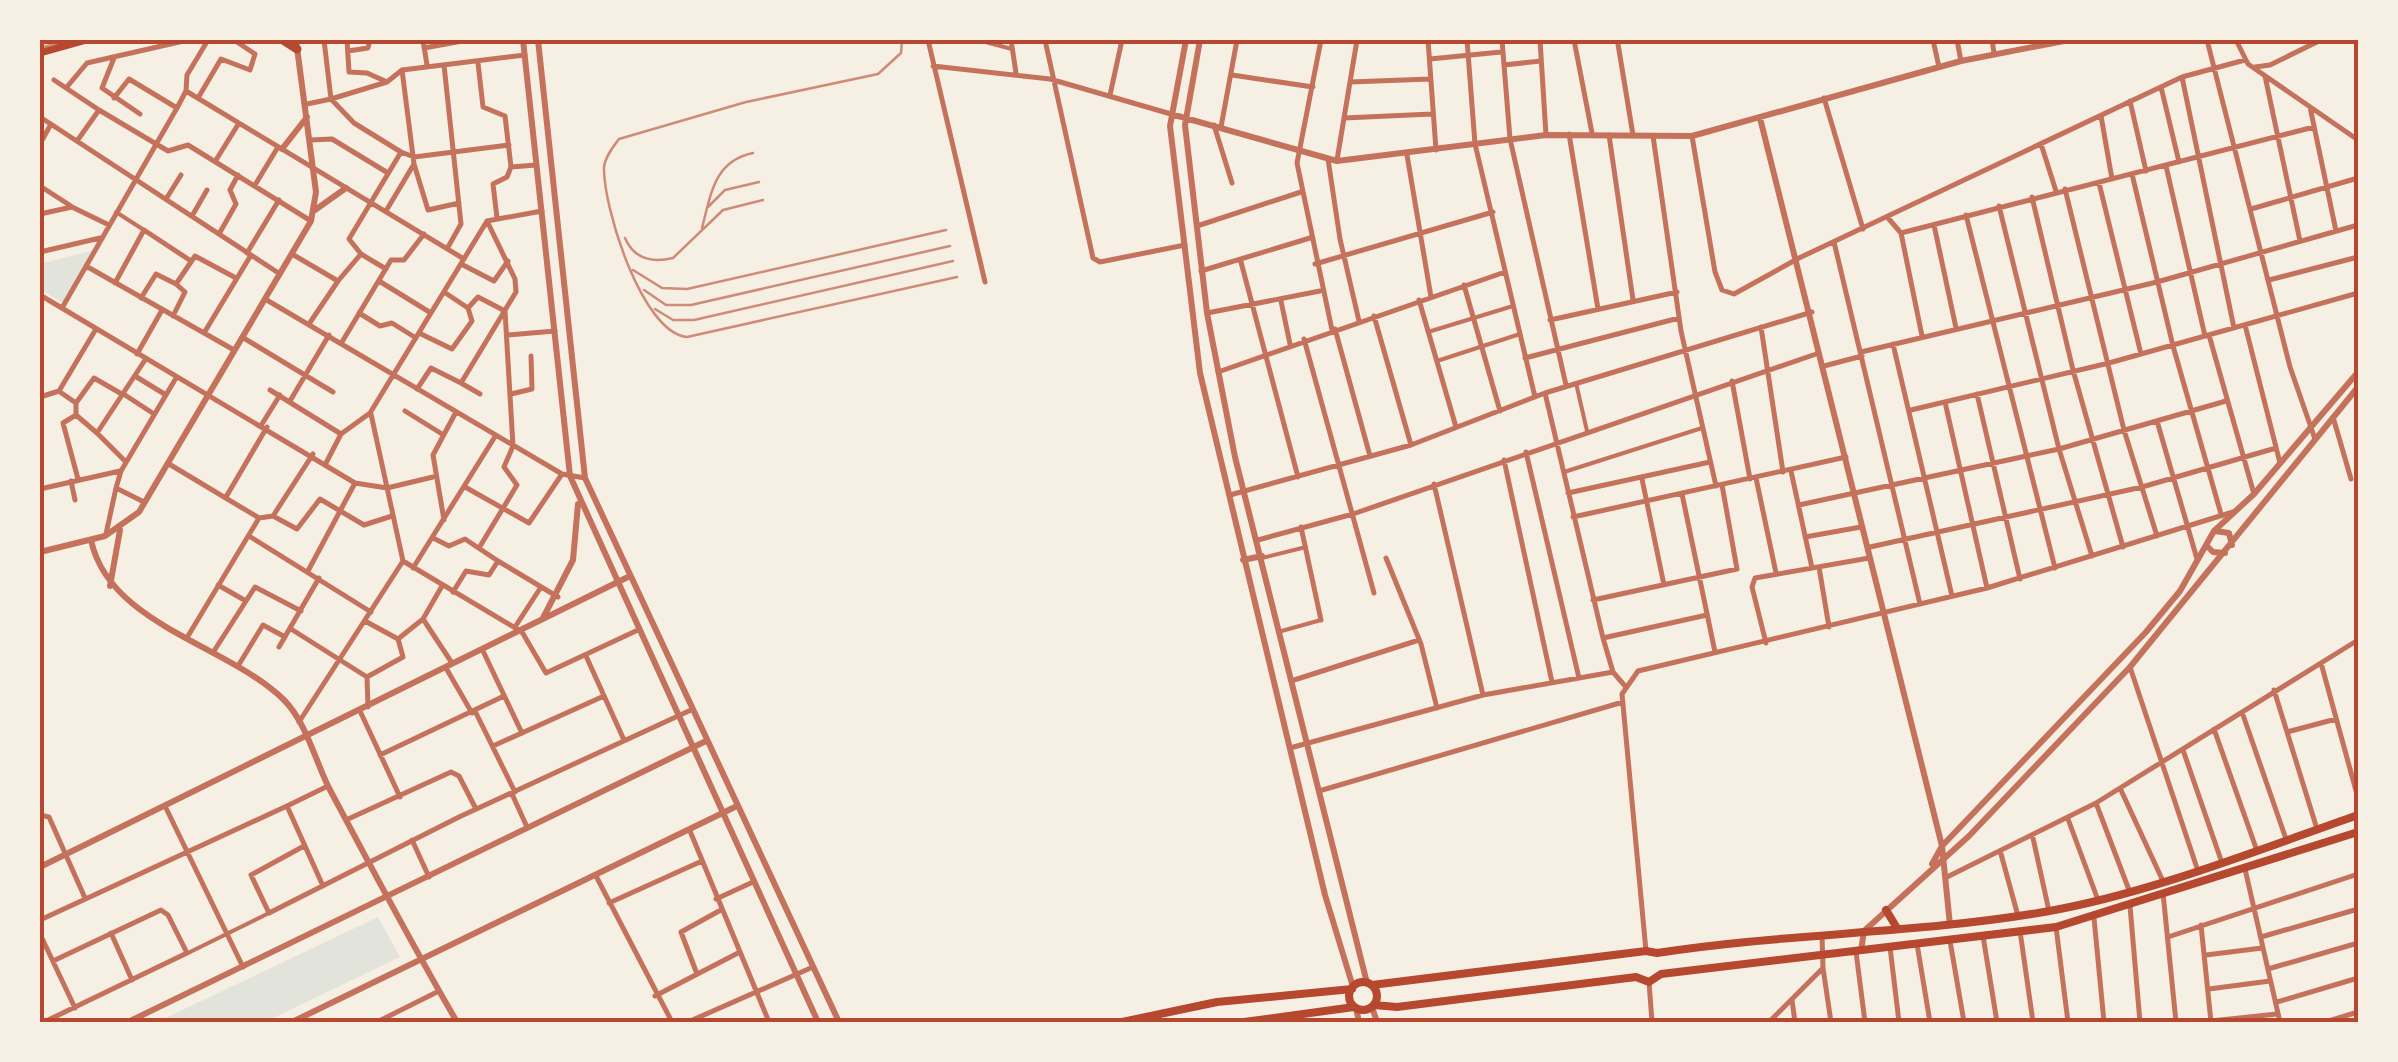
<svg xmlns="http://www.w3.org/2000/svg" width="2398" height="1062" font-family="'Titillium Web',sans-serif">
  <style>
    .green { fill: #e2e4dc }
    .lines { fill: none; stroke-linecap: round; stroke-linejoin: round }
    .pedestrian { stroke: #c5725c; stroke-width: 4 }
    .minor { stroke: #c5725c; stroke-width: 5 }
    .tertiary { stroke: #c5725c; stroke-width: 6 }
    .secondary { stroke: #b5482f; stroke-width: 8 }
    .primary { stroke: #b5482f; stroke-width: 9 }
    .tram { stroke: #cf8b77; stroke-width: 2.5 }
    .neatline { fill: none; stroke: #b5482f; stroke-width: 4 }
  </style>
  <rect width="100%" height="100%" fill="#f6efe4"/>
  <path class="green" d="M95,250L65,304L40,289V264Z
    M378,917L400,957L265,1022H157Z"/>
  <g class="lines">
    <path class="pedestrian" d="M978,40L1012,49
      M116,212L144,230
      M1428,332L1513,306
      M1437,361L1520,334
      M1576,383L1587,431
      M1564,472L1702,428
      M1262,558L1306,547
      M1278,632L1321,620
      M188,953L269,913"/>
    <path class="minor" d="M324,40L331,99L387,82L402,70
      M347,40L349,72L367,73L385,81
      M423,40L427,65
      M928,40L985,282
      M1011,40L1016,73
      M1045,40L1093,258L1100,262L1185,245
      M1321,40L1297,163L1332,330
      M1358,40H1384
      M1428,40L1436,150
      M1467,40L1475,144L1535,397
      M1502,40L1510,139L1566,385
      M1540,40L1546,135
      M1574,40L1592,133
      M1933,40L1939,67
      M1957,40L1961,61
      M1992,40L1994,53
      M2207,40L2290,367L2315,439
      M2236,40L2248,64L2358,140
      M1618,44L1633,135
      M424,48L468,40
      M348,51L368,48L370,40
      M114,58L102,88L140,114
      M1430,59L1501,52
      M478,63L483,107L505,116L511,167
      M444,65L461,224L448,247
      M1504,65L1541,61
      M933,66L1050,79L1171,114
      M2255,67L2270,65L2321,40
      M1232,75L1313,87
      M2265,76L2300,241
      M2182,77L2234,328
      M54,80L99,110
      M1350,82L1430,79
      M2161,87L2179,162
      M66,88L87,63L188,40
      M186,91L464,259
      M1110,95L1122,40
      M114,98L129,79L177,108
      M198,98L221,59L250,70L255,54L234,40
      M1824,98L1863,229
      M2130,101L2146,171
      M307,104L331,99L354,123L401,152
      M2310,107L2336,231
      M2101,116L2112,179
      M40,117L280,274
      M1344,118L1432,114
      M1214,125L1232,183
      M1221,127L1237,40
      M1569,134L1598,309
      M1609,135L1633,300
      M1653,136L1681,331L1716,486
      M1692,136L1715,272L1722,290L1734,294L1799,258L2182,77L2245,60
      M311,140L332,139L388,173
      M77,141L99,110L168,151L188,145L311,221
      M40,144L51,124
      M2041,144L2056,191
      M1407,155L1431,297
      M1328,159L1340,239L1359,321
      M216,160L239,123
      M1337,160L1357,40
      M414,164L428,210L459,203
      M2166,166L2205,336
      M2132,174L2173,346L2221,514
      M2099,183L2141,354
      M255,185L278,147
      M40,186L71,206
      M2065,189L2124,430L2157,536
      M2032,197L2073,370L2123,547
      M166,199L181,175
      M1999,206L2059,449L2092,556
      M2251,209L2358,178
      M386,211L414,164L402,70L525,55
      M40,214L72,207L109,225
      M1966,215L2055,568
      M192,216L207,190
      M497,218L493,184L507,177L511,167L536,165
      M1888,218L1901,233L2314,127
      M1934,225L1956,328
      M1197,226L1301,192
      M1901,233L1922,336
      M219,234L236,204L230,190L238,175
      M1834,242L1920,604
      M40,252L100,238
      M247,253L279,200
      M292,254L338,281L361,254L349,239L401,152L414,157L509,145
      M361,254L386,269
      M1241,262L1298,477
      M461,264L494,281L508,261
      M1315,264L1493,212
      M86,266L234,350
      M1201,271L1310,238
      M2269,280L2358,257
      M379,281L431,313
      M115,283L144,230L191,261
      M1464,285L1500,411
      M40,295L355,483L387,488L433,477
      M141,298L156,274L176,284
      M265,299L562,474L585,478
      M1419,300L1456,427
      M1281,301L1290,344
      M62,308L177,108L186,91L187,75L208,40
      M468,308L478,297L505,311
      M359,313L380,326L392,323L416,338
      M1207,313L1320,291
      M173,316L185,292L176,284L195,256L236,278
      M1374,316L1411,445
      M1550,320L1677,292
      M309,324L338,281
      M2245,325L2280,463
      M1761,327L1783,472
      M1335,329L1370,456
      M204,333L251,255
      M419,333L452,349L472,321L468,308L444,292
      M508,335L555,331
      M2209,335L2254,494
      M242,337L333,392
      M1304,339L1374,593
      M342,342L391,260H404L424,234
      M1893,344L1952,596
      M1861,352L2157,282L2358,225
      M137,354L162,310
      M1525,358L1679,318
      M1824,366L1862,356
      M1218,372L1505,272
      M135,376L166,395
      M1732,381L1750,479
      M461,383L480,394
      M417,389L431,368L461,383L516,292L515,279L487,221
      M270,390L341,434
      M60,392L76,403L94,378L120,393
      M1545,393L1603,638L1613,672L1625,686
      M511,394L532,389L531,356
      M1977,394L2020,579
      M125,395L154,414
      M40,397L59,391L96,329
      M290,401L329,335
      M1945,402L1987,588
      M76,403V415L97,433
      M1911,410L2109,363L2358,293
      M405,411L442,434
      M76,415L63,423L78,479
      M2333,417L2351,479
      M2157,421L2197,559
      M262,424L280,395
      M1526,452L1579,678
      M1504,460L1552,682
      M126,462L97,433L145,360
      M326,463L341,434L370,413L487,221L542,211
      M169,464L259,518
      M1791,471L1812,568
      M1756,478L1776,573
      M1642,479L1664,585
      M71,481L75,500
      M1434,484L1483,695
      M465,487L529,523L562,474
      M40,489L120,471
      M1568,493L1710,462
      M1682,494L1715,652
      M1230,495L1411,445L1545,393L1812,312
      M226,497L267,427
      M40,498L41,505
      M144,502L116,488L121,471L176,378
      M1799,505L2059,449L2226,401
      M273,516L297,529L320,499L364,525L392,516
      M1573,517L1846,457
      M444,520L433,455L456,412
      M1301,527L1321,620
      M106,534L116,488
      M249,536L371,612
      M1805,537L1861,527
      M433,538L449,546L465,539L498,561
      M1258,540L1353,514L1819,353
      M1870,547L2142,487L2276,448
      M479,548L517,485L504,467L513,446L505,311
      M1386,558L1421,644L1437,708
      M403,561L522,632L546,673L638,630
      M1819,567L1829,627
      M413,568L496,435
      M308,571L355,483
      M218,585L246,601
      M442,586L423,619L452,663
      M453,592L466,571L489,575L498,561L558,597
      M1593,600L1737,569L1722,485
      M365,621L398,639L423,619
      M515,627L541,587
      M291,629L367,677L368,707
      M188,636L259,518L273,516L313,454
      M1603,638L1707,615
      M1766,643L1752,587L1755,578L1869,558
      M279,647L319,578
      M214,651L255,587L301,611
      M483,651L522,733
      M586,656L624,740
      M2321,663L2358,798
      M238,666L263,625L285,637
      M2130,667L2197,868
      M446,668L472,713
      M367,677L403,657L398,639
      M1291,681L1419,640
      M2274,690L2317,829
      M360,711L400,797
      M475,711L515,792
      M2242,712L2286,839
      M299,722L403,561L371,414
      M2214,729L2256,848
      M2287,732L2336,719
      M493,746L604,696
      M1290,748L1483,695L1613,672
      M2183,750L2221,860
      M380,755L504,696
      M2120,788L2162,879
      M1319,791L1623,702
      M512,794L527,827
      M2096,803L2129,890
      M165,806L243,967
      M40,815L49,817L85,898
      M2068,819L2098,900
      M346,820L451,772L459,776L476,809
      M690,831L769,1022
      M2033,838L2049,911
      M412,840L429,877
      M304,846L251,875L269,913L459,817L691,710
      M2001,854L2018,916
      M2245,869L2280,1022
      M596,876L672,1022
      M1947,877L2096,803L2358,640
      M323,886L287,806L328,786
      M2163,893L2176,1022
      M716,899L753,882
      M609,903L702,861
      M2130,906L2140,1022
      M2094,918L2104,1022
      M40,920L287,806
      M2201,925L2211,1022
      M2056,927L2068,1022
      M2020,931L2033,1022
      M111,933L132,980
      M40,934L75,1008
      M1983,936L1997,1022
      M2168,937L2358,874
      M2261,937L2358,909
      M1950,941L1964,1022
      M1917,944L1930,1022
      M1890,947L1899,1022
      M1646,951L1622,694L1638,671L1987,588L2233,512
      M1856,952L1865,1022
      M2206,955L2262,948
      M1823,968L1831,1022
      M2268,969L2358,943
      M697,974L681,932L719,911
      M1649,982L1652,1022
      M2209,989L2270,981
      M655,996L738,953
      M1792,1000L1795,1022
      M2277,1002L2358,978
      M2211,1021L2277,1014
      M44,1022L187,953L168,915L161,910L53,961
      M377,1022L439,991
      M688,1022L813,967
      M1769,1022L1823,968L1822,935
      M2325,1022L2358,1012"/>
    <path class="tertiary" d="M523,40L570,476L818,1022
      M538,40L585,478L839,1022
      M1186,40L1170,126L1200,373L1325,895L1353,987
      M1200,40L1185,125L1207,313L1235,457L1367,983
      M1171,114L1337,161L1546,135L1692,136L1961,61L2069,40
      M1760,118L1942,846L1950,925
      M282,149L307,117
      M315,210L346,188
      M2215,531L2229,533L2232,545
      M91,540C109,625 227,644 284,700C306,722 315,760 329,788C371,867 412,945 457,1022
      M2206,545L2213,552L2225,553
      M40,552L105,536L139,512L311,221L316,192L296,40
      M1243,560L1262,556
      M110,586L120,530
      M543,618L573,560L578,504
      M1932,864L1942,846L2146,632L2180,591L2214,531L2254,494L2358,372
      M40,867L628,577
      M1861,951L1864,931L1969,836L2130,667L2358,387
      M1372,1007L1377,1022
      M1356,1008L1359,1022
      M128,1022L706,741
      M292,1022L737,806"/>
    <path class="secondary" d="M1886,910L1897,928
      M1349 996a14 14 0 1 1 28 0a14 14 0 1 1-28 0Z
      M1372,985L1646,951L1657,953C1785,933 1916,934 2044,912C2148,894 2258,850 2358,815
      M1374,1005L1397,1007L1636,977L1649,982L1661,974L2056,927L2358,832
      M1122,1022L1217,1002L1352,989
      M1244,1022L1354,1007"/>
    <path class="primary" d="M283,40L297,49
      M40,52L83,40"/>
    <path class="tram" d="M902,40L901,53L878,74L746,102L619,139C613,147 605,157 604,167C603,207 642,333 687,337L957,277
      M40,48L68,40
      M708,207L725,190L759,182
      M702,228C711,194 714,161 753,153
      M625,238C634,259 652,263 673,258L723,210L763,200
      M633,270L662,288L687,289L946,230
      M644,290L666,305H691L950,246
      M655,309L673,320H694L953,261"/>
  </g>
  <rect width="2398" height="1062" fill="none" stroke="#f6efe4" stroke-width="85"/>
  <rect x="42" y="42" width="2314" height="978" class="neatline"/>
</svg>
